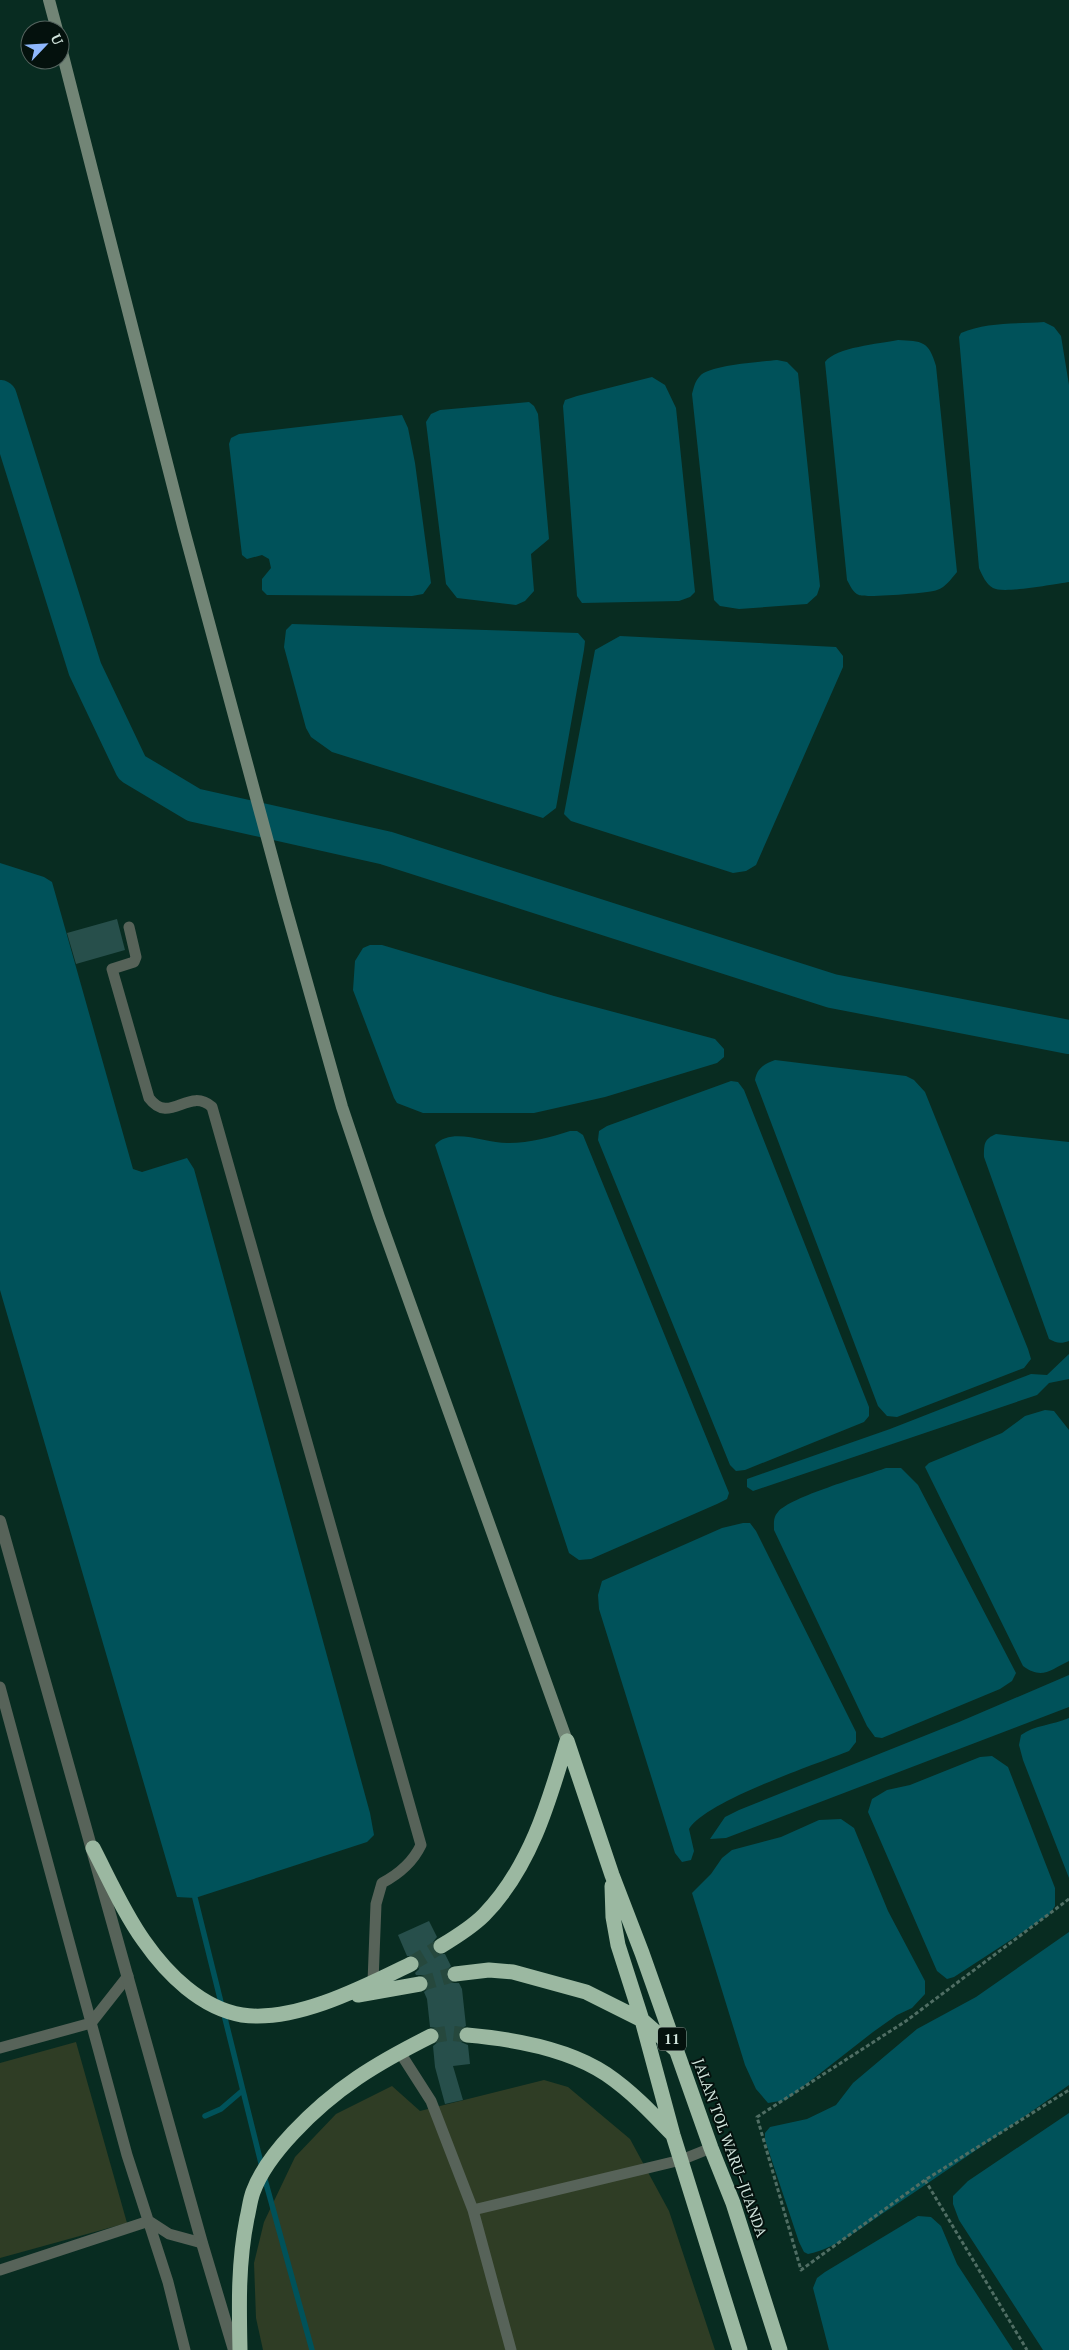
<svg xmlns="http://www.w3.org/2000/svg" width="1069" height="2350" font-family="'PT Serif',serif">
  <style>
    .green { fill: #2f3d25 }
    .water { fill: #00525a }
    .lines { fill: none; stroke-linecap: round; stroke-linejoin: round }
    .stream { stroke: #00525a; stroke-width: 5.5 }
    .river { stroke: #00525a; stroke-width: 34 }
    .building { fill: #274f4b }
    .motorway-tunnel { stroke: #26483d; stroke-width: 15; stroke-dasharray: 15 8; stroke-linecap: butt }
    .path { stroke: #506e64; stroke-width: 3; stroke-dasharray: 4 2.5; stroke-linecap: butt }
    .service { stroke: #576359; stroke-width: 11 }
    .tertiary { stroke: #576359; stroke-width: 12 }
    .secondary { stroke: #728576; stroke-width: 12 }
    .motorway { stroke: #9bb8a1; stroke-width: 15 }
    .labels { text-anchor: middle; stroke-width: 4; stroke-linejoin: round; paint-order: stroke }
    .shield { fill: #04110d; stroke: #94a59e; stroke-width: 1 }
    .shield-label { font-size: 14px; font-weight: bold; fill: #d1e4dc }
    .street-label { font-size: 15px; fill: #d1e4dc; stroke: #04110d }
  </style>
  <rect width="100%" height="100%" fill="#082c21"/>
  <path class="green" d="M76,2042L127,2223L0,2258V2063Z
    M544,2080L568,2087L630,2139L669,2211L715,2350H263L256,2318L254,2263L264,2222L295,2157L336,2114L392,2086L420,2111Z"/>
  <path class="water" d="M1044,322L1054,327L1061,336L1069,385V582C1055,584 1003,594 993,588C986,584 982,575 979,568L959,337L961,333C986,322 1017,324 1044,322Z
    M898,340C922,341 929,341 936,366L957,572C951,579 946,587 937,590C930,593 865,598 859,595C853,593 850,585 847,580L825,362C836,347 879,344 898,340Z
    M777,360L787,362L798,373L820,586L817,595L807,604L739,609L720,606L714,600L692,394C694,387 695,381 700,376C710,365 761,362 777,360Z
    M652,377L665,385L676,408L695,592L690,597L679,601L582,603L577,596L563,406L565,400L577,396Z
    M529,402L534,406L538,414L549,539L531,554L534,591L525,601L516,605L457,598L446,584L426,422L431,414L440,410Z
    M402,415L408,428L415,463L431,583L423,594L412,596L267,595L262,590V579L271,568L269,559L262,555L247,559L242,555L229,444L231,438L239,434Z
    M292,624L578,633L585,641L584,650L556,808L543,818L332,752L311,737L306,728L284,647L286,630Z
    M620,636L836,647L843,656V667L756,865L746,871L733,873L571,821L564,814L595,650Z
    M0,863L44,877L52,882L133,1169L142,1172L187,1158L194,1169L370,1813L374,1835L367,1842L195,1898L177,1897L0,1290Z
    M370,945H382L554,996L715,1039L724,1049V1057L717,1063L605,1097L534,1113H423L397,1103L394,1098L353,990L355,961L363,948Z
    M775,1060L906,1076L914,1080L925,1092L1028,1349L1031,1359L1024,1368L897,1417L887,1416L878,1406L755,1080C757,1068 764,1064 775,1060Z
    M731,1081L738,1082L744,1090L869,1407V1416L864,1422L745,1470L736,1471L730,1465L598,1140L599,1131L607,1126Z
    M570,1131H577L583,1135L729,1493L727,1499L717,1504L591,1559L579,1560L569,1553L435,1145C452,1126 487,1144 509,1143C530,1143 551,1137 570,1131Z
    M996,1134L1069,1142V1341C1061,1344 1056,1343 1049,1339L984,1157C984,1144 984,1139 996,1134Z
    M1069,1354V1379L1049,1383L1037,1395L753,1491L747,1487V1479L890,1429L1031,1374L1047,1375Z
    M1045,1410L1054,1411L1069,1430V1661C1050,1670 1042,1680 1023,1666L925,1467L929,1463L1002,1433L1025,1416Z
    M886,1468H901L918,1485L1016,1673L1012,1681L1000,1689L882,1738L875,1737L867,1726L774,1530C774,1524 773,1517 778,1512C790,1497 864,1476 886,1468Z
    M743,1523H750L756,1531L856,1732V1742L849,1751C814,1765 706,1801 689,1829L694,1851L691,1860L682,1862L675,1853L599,1609L598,1595L602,1581L722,1528Z
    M1069,1675V1707L726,1838L710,1839L725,1817L739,1810L959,1722Z
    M1069,1718V1878L1023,1760L1019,1745L1021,1735C1035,1725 1053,1725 1069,1718Z
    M992,1756L1008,1767L1055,1888V1906L1049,1915L954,1977L947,1979L937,1971L868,1812L872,1799L887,1790L910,1785L980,1757Z
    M841,1819L854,1828L888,1911L925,1981V1994L912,2008L897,2015L873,2032L786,2100L768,2103L756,2089L745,2065L692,1893L711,1874L722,1858L732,1850L781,1837L819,1820Z
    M1069,1932V2085C1010,2127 951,2168 891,2208C866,2224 838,2248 808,2254L804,2252L799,2242L765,2140V2133L770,2127L807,2119L836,2105L853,2083L917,2029L976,1997Z
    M1069,2113V2350H1043L959,2220L953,2204V2196L968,2181Z
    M918,2216L931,2217L941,2226L957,2264L1013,2350H829L813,2288L817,2278L825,2272Z"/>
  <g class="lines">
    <path class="stream" d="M195,1898L262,2167
      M205,2116L221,2109L242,2091
      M264,2176L312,2350"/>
    <path class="river" d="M0,397L85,669L132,768L194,805L386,848L832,991L1069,1037"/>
  </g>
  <path class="building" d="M117,919L125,950L76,964L67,933Z
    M429,1921L437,1937L433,1942V1950L437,1954H445L451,1966L446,1971L447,1979L452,1983H459L462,1989L466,2026L460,2029L458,2035L461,2042L468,2045L470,2064L453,2066L463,2100L445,2104L435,2067L433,2046L439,2041L440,2036L436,2028L430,2027L427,1999L424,1992L429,1988V1982L424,1975H416L415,1973L419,1969L420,1960L416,1956H407L398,1935Z"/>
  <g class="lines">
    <path class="motorway-tunnel" d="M411,1964L441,1946
      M420,1984L455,1974
      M431,2036L449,2033L467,2035"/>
    <path class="path" d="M1069,1899L906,2021L757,2117L801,2270L925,2180L1069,2090
      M925,2180L1027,2350"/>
    <path class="service" d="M129,927L136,957L134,962L112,969L149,1098C170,1126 188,1086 212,1107L421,1845C413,1862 399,1874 382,1883L376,1904L373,1982
      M0,1687L127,2155L168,2282L185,2350
      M0,2048L91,2023L128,1976
      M399,2051L431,2101L473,2210L511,2350
      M473,2210L681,2160L711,2148
      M0,2270L149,2221L169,2234L202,2243"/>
    <path class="tertiary" d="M0,1521L202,2243L234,2350"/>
    <path class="secondary" d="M49,0L57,30
      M60,44L184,530L284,901L342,1107L379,1217L567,1741"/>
    <path class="motorway" d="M567,1741L612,1875L642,1953L711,2148L733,2203L780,2350
      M93,1848C109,1879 124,1913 144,1941C167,1974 201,2008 242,2015C295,2023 364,1987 411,1964
      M612,1886L613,1917L618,1945L642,2020L673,2135L740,2350
      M441,1946C456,1937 472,1927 484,1915C530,1868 549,1802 567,1741
      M455,1974L489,1970L513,1972L586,1992L642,2020L675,2049
      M358,1995L420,1984
      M467,2035C513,2039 567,2048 606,2074C631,2091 651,2112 672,2134
      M240,2350C239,2305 238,2263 247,2218C249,2210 250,2200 253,2192C261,2170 277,2150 293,2133C335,2088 377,2063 431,2036"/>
  </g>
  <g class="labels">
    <rect class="shield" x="658" y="2027.5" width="28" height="23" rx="4"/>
    <g class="shield-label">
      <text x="672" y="2044">11</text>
    </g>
    <g class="street-label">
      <text transform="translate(730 2148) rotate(70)" y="5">JALAN TOL WARU–JUANDA</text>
    </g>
  </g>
  <g transform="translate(45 45) rotate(65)"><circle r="24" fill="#04110d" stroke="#566560"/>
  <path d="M0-4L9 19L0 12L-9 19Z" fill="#8fb8fd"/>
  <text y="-8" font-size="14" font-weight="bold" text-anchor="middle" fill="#d1e4dc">U</text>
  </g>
</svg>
